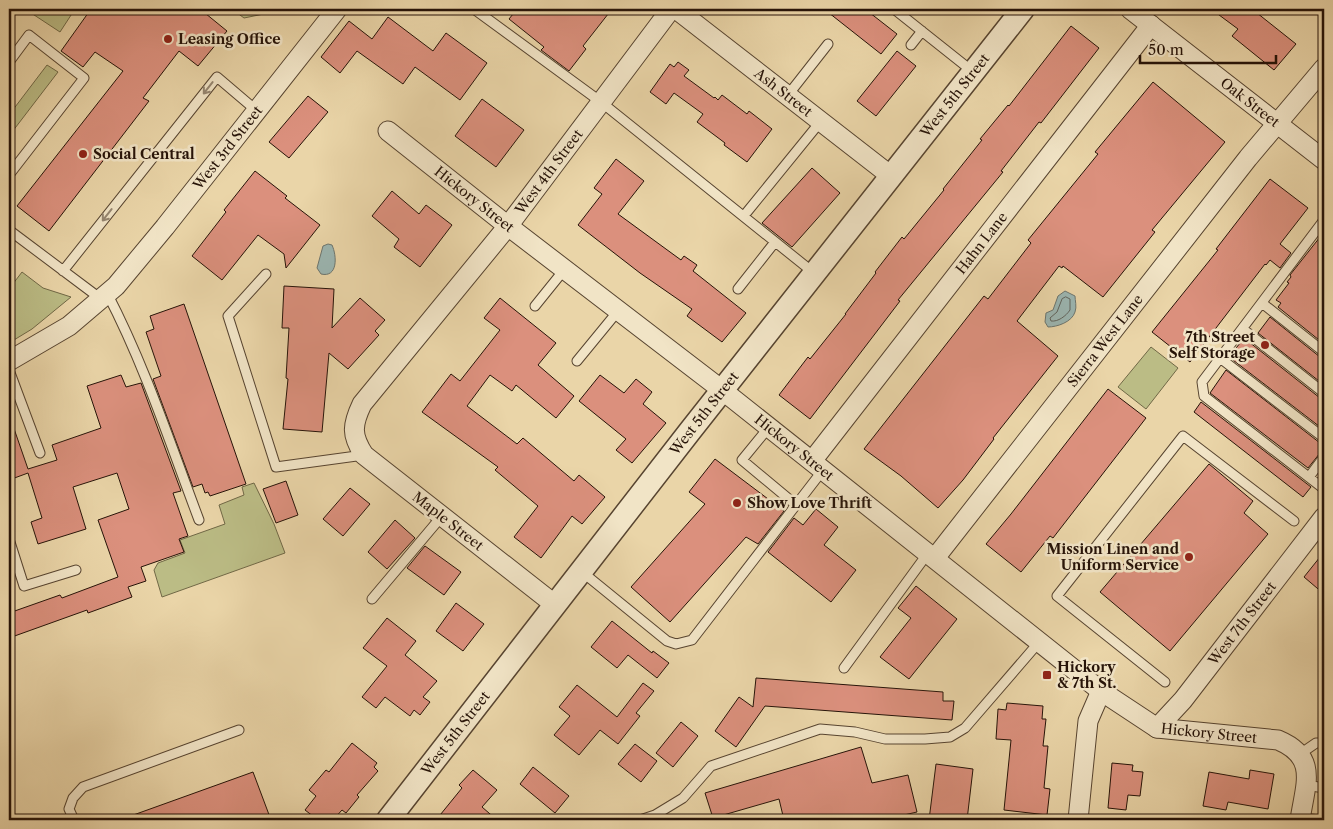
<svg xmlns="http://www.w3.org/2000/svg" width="1333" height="829" font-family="'Libre Caslon Text',serif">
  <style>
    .green { fill: #bbbc85; stroke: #706846 }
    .water { fill: #9bb6b2; stroke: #6c756e }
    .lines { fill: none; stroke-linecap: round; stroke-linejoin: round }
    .shore { stroke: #60645d; stroke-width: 1 }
    .building { fill: #db907d; stroke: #261308 }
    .service-casing { stroke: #574430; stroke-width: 11 }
    .minor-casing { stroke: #574430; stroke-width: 21 }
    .tertiary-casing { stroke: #574430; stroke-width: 25 }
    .service { stroke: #f1e4c6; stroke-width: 9 }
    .minor { stroke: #f1e4c6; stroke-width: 19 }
    .tertiary { stroke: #f1e4c6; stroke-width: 22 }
    .oneway { stroke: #968670 }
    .poi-dot { fill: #8f2418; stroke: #f1e4c6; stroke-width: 2 }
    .labels { text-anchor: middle; stroke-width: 5; stroke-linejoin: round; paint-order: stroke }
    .poi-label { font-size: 14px; font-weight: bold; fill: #261308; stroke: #f1e4c6; text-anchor: start }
    .street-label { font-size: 14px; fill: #261308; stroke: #f1e4c6 }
  </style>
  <rect width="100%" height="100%" fill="#ead5a8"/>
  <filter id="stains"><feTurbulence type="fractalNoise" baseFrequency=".004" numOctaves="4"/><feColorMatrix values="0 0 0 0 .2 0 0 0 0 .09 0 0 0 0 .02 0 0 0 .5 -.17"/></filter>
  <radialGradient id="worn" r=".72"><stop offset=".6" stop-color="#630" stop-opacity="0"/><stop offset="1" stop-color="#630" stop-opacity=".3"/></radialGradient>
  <path class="green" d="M25,9H75L60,32Z
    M238,9H288L244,18L236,12Z
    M47,65L58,72L9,136V115Z
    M22,272L43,288L71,297L32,329L9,343V289Z
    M1151,347L1178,368L1146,409L1118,387Z
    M254,483L274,524L285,553L162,597L154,570L158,563L185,553L180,540L225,524L219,505L244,495L242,487Z"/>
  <path class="water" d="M328,244L332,245C337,256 338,278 321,274L317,268L323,246Z
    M1065,291L1075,296C1075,300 1077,307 1075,312C1072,322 1057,327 1048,327L1045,322L1046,313L1053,310L1058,296Z"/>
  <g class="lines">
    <path class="shore" d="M1066,297L1070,299V310C1066,316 1058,322 1051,321L1050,318L1057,312L1062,299Z"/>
  </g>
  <path class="building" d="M91,9H200L227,31L198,66L179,51L143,98L149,101L49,231L17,206L123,71L95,52L83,67L61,51Z
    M517,9H612L583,46L586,49L569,71L541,50L544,47L509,19Z
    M824,9H865L897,34L881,54Z
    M1211,9H1252L1296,44L1274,70L1232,36L1238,29Z
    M388,17L433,51L446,33L487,63L460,100L415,67L403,84L357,51L340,73L321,57L349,21L372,39Z
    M1071,26L1099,48L1041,123L1039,122L1001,171L1003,172L898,300L900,301L810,419L779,395L808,357L810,359L846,314H845L876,273L875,272L902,237L904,239L944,190L943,189L982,140L980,139L1008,105L1009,106Z
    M897,51L916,66L876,116L857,101Z
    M678,62L689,70L684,76L714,98L715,97L718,100L722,95L747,114L749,111L772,129L747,162L724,145L725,143L697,122L703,114L674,93L666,104L650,92L670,64L674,67Z
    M1153,82L1225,142L1152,230L1155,232L1103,297L1063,266L1062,268L1059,266L1017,321L1058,356L993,438L994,439L963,480L938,508L901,476L864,449L984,296L988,299L1031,243L1028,240L1098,154L1095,152Z
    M308,96L328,112L289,158L269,142Z
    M482,99L524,130L496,167L455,136Z
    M616,159L644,181L618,214L681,260L684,256L697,265L693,271L746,313L722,342L687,316L692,309L640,273L578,225L602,194L594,188Z
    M812,168L840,193L792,247L762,223Z
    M255,171L287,196L285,198L320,225L286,268L284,254L258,235L222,280L192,256L226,212L224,210Z
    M1270,179L1308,208L1280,244L1291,253L1280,268L1270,260L1266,265L1265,264L1190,362L1152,332L1218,250L1216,249Z
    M392,191L419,214L426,205L452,225L420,267L394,247L399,239L372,216Z
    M1324,232V344L1278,307L1281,303L1276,300L1289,283L1287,282L1291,277L1290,275Z
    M284,286L334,289L332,328L360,298L385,320L375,331L379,335L348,369L329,353L322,432L283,429L288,379L286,378L289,328H282Z
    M500,298L556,343L538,365L574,396L556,418L516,385L512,391L490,375L467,406L517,444L523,438L574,481L579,475L605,497L582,524L572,516L541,558L514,537L538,506L495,470L498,467L422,412L451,374L460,381L500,330L484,318Z
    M184,304L246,484L210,496L208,492L205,493L202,484L193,487L153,379L161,376L146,332L154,329L150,316Z
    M1270,317L1320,357L1324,358V385L1258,333Z
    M1244,338L1320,398L1324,399V430L1229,357Z
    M1226,370L1320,443L1324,444V448L1308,468L1210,393Z
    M121,375L126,387L141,383L181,491L173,493L188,536L179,539L184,552L141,567L146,581L128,587L132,597L88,613L87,610L9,638V613L60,595L62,598L118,577L98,520L129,509L117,473L73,487L86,529L38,544L31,522L42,518L28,473L9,480V420H11L28,469L57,460L52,445L101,428L87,386Z
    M600,375L624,393L636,379L652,392L643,404L666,423L632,463L616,450L626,439L579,401Z
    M1108,389L1146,418L1053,538L1050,536L1021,572L986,544L1011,514Z
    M1201,402L1311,487L1303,497L1194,412Z
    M715,459L784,511L758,544L746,537L670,622L631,587L705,504L689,492Z
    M1209,464L1253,501L1244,513L1268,534L1170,651L1100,592Z
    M286,481L298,515L276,523L263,489Z
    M350,488L370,504L343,536L323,519Z
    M816,509L838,527L824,545L856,570L831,602L768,552L794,518L803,525Z
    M395,520L415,538L387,569L368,552Z
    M425,546L461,572L444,595L407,568Z
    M1324,552V594L1304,577Z
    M916,586L957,619L909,679L880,657L911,618L898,608Z
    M456,603L484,624L463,651L436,631Z
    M387,618L416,641L405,655L437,681L423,697L430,702L420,715L414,710L410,716L385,697L376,708L362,697L387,666L363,648Z
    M612,621L652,653L653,651L669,663L657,678L628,655L617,668L591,647Z
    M756,678L943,692V701H954L952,720L765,706L736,747L715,731L739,697L753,707Z
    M643,683L654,691L636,713L640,716L618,744L600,730L579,755L554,735L570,716L559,707L577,685L617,717Z
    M1007,703L1043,706L1042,719H1046L1043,746H1048L1044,788L1050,789L1047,815L1004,810L1011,740L996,739L998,709L1006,710Z
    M681,722L698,736L673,767L656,753Z
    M352,743L377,763L374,767L378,771L357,795L359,797L346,813L342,810L333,820H318L305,810L316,796L309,790L326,770L329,772Z
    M635,744L657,761L641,782L618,764Z
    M861,747L872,783L908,775L917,812L882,820H784L779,799L713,818L705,793Z
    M1112,763L1133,765L1132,771L1143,772L1140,796L1128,795L1126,810L1108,808Z
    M936,764L973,769L967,820H929Z
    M533,767L569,796L555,813L520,784Z
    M473,770L497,790L482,807L497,820H436L462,788L459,785Z
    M1250,770L1274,774L1268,809L1228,802L1226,810L1203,806L1209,772L1249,779Z
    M253,772L271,820H125V818Z"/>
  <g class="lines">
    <g class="service-casing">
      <path id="service" d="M474,9L601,102L814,273
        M894,9L972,71
        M911,45L922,31
        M9,62L29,35L84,78L9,175
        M788,95L828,44
        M747,212L821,121
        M1324,220L1202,382L1204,396L1324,489
        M9,230L101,299
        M63,271L217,77L257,111
        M266,274L228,316L276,467L364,455
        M738,289L775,242
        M107,293C145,366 170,443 199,520
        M1262,303L1324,352
        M535,306L564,270
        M1243,329L1324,393
        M1220,358L1324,438
        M577,361L618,311
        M9,370L40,453
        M769,427L742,460L796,505L823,470
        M1309,477L1324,457
        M9,539L24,586L76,570
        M581,571L667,641L676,644L692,640L796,505
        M372,599L442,516
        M844,668L928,553
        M1165,682L1057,596L1183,436L1294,521
        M1300,754L1316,743H1324
        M1306,785L1324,788
        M1301,818L1320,820
        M74,820L69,809L73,798L83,787L239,730
        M640,820L655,815L683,798L711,766L820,729L855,732L885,739H925L950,737L965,728L1040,641"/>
    </g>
    <g class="minor-casing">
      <g id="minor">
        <path id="s1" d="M676,9L891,176"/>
        <path id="s2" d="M1130,9L1324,160"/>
        <path id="s3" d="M388,131L508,226L722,390L1101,691L1157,728L1278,740C1319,757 1305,785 1300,820"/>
        <path id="s4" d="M9,361L69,326L116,286L165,227L337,9"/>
        <path id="s5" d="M812,461L1151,25"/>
        <path id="s6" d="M935,558L1248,158L1324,68"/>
        <path id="s7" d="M554,604L364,455C351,435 352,425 362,404L508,226L671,9"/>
        <path id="s8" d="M1157,728L1183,700L1324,517"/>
        <path d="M1078,820L1088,721L1101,691"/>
      </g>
    </g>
    <g class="tertiary-casing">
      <g id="tertiary">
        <path id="s9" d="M388,820L690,431L1023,9"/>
      </g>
    </g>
    <use href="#service" class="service"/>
    <use href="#minor" class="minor"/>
    <use href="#tertiary" class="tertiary"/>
  </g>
  <defs><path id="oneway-shaft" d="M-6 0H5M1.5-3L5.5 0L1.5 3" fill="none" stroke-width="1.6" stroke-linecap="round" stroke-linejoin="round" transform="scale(1.25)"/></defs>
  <g class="oneway">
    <use href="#oneway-shaft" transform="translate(208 88) rotate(128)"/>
    <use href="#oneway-shaft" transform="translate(107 215) rotate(128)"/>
  </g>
  <g class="poi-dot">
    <circle cx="168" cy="39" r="5"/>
    <circle cx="83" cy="154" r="5"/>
    <circle cx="1265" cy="345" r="5"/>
    <circle cx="737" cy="503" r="5"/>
    <circle cx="1189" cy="557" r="5"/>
    <rect x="1042" y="670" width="10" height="10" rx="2.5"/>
  </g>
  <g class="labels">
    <g class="poi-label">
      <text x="178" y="44">Leasing Office</text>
      <text x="93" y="159">Social Central</text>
      <text x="1255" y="342" text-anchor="end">7th Street<tspan x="1255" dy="16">Self Storage</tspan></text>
      <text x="747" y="508">Show Love Thrift</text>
      <text x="1179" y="554" text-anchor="end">Mission Linen and<tspan x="1179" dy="16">Uniform Service</tspan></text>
      <text x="1057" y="672">Hickory<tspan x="1057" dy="16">&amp; 7th St.</tspan></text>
    </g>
    <g class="street-label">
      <text dy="5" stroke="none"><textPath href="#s1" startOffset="136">Ash Street</textPath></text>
      <text dy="5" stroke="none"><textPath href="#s9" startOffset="920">West 5th Street</textPath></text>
      <text dy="5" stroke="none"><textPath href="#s2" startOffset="152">Oak Street</textPath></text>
      <text dy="5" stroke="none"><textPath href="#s4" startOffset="309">West 3rd Street</textPath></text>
      <text dy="5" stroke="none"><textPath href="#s7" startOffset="594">West 4th Street</textPath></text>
      <text dy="5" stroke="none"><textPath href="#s3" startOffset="110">Hickory Street</textPath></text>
      <text dy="5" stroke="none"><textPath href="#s5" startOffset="276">Hahn Lane</textPath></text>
      <text dy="5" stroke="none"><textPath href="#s6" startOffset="276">Sierra West Lane</textPath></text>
      <text dy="5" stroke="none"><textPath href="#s9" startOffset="515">West 5th Street</textPath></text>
      <text dy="5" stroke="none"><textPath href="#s3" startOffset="515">Hickory Street</textPath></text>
      <text transform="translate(448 521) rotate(38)" y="5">Maple Street</text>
      <text dy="5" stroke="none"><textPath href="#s8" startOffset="135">West 7th Street</textPath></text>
      <text dy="5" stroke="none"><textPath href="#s3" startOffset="1026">Hickory Street</textPath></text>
      <text dy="5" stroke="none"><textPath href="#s9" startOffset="110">West 5th Street</textPath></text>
    </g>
  </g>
  <rect width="1333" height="829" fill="none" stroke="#ead5a8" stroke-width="30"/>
  <rect x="10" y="10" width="1313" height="809" fill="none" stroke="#261308" stroke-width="2.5"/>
  <rect x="15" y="15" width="1303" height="799" fill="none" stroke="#261308"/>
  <path d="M1140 55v8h136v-8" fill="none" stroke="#261308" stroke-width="2.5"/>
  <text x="1148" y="55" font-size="15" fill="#261308" stroke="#f1e4c6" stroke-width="4" paint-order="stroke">50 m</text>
  <rect width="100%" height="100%" filter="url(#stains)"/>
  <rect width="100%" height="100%" fill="url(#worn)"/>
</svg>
